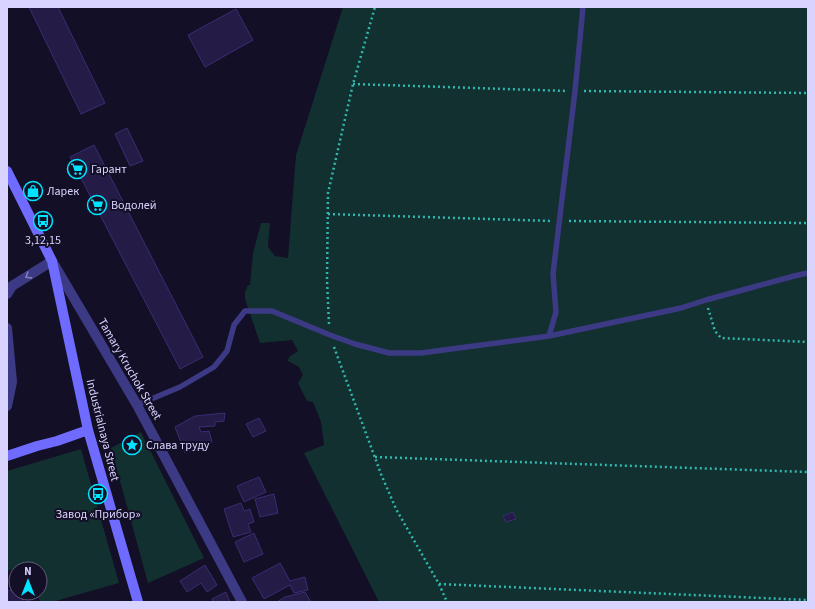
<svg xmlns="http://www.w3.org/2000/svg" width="815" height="609" font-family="'Source Sans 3',sans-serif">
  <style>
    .green { fill: #12302f }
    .building { fill: #241b47; stroke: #3b2d73 }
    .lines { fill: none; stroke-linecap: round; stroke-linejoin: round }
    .path { stroke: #2fb8b0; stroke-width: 2.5; stroke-dasharray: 2 3; stroke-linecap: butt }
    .lane { stroke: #3d3a85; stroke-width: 5.5 }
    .street { stroke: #3d3a85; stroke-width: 10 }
    .secondary { stroke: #6f6bff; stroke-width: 10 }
    .oneway { stroke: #837fbc }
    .labels { text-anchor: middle; stroke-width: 4; stroke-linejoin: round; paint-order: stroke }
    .poi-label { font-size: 12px; fill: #d9d4ff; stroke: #130f26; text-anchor: start }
    .street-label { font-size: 12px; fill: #d9d4ff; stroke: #130f26 }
  </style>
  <rect width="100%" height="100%" fill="#130f26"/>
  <path class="green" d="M343,7H808V602H379L304,453L324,445L321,422L313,402L307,401L298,383L303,375L299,367L288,361L289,357L298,351L292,340L260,343L245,299V292L248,285H250L253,253L261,223H270L268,247L275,256L288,258L296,155Z
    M141,432L204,558L148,583L111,448Z
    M81,449L119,583L52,602H40L37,593H40V569H31L29,565L7,571V471Z"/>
  <path class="building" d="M29,7H58L105,103L81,114Z
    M236,9L253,40L205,67L188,35Z
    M127,128L143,161L130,166L115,134Z
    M94,145L203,357L180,369L70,157Z
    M225,413L224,421L215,422V426L199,427L201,432L209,431L212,442L185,453L175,427L195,416Z
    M259,418L266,431L253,437L246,424Z
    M259,477L266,492L244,502L237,486Z
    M274,494L278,513L260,517L255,499Z
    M241,503L244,511L250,509L254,522L248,524L251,532L233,537L224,509Z
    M513,512L516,519L506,522L503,516Z
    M254,533L263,554L244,562L235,542Z
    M280,563L290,581L305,577L308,590L294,593L290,585L264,599L252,578Z
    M205,565L217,585L207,592L201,583L187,592L180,581Z
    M16,589V593H21L23,602H7V591Z
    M226,592L230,602H213L212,599Z
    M305,592L311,602H277L285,597Z"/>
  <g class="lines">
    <path class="path" d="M353,84L567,91
      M584,91L808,93
      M328,214L552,221
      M569,221L808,223
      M708,308L715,331L721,338L808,342
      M329,324L327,280L328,193L353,84L375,7
      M334,347L381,474L396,509L439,584L447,602
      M375,457L808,472
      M439,584L808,600"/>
    <path class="lane" d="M549,336L556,312L553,274L575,91L583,7
      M137,405L180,387L214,367L227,351L234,325L245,311H272L330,335L355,344L389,353H421L549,336L681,308L706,300L794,276L808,273"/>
    <path class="street" d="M7,294L12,286L52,261L137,405L242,602
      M7,328L12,382L7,406"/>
    <path class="secondary" d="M7,171L52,261L88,430L138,602
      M7,456L37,446L57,441L88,430"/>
  </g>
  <defs><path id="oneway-chevron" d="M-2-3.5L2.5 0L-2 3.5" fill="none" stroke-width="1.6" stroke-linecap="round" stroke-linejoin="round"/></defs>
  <use class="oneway" href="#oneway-chevron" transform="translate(28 276) rotate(148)"/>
  <defs>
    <g id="supermarket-ring" transform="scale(1)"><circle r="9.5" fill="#130f26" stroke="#00e5ff" stroke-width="1.5"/><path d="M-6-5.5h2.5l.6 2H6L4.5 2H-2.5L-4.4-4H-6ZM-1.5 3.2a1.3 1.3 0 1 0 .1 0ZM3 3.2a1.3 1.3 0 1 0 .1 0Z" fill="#00e5ff"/></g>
    <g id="shop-ring" transform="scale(1)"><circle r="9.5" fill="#130f26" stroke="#00e5ff" stroke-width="1.5"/><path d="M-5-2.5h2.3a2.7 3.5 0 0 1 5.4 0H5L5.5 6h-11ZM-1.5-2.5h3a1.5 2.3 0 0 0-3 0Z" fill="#00e5ff"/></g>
    <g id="bus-ring" transform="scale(1)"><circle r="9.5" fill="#130f26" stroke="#00e5ff" stroke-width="1.5"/><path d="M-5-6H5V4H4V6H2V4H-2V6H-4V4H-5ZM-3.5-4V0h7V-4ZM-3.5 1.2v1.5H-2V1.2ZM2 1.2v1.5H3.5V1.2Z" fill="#00e5ff"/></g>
    <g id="sight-ring" transform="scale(1)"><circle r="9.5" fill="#130f26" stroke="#00e5ff" stroke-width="1.5"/><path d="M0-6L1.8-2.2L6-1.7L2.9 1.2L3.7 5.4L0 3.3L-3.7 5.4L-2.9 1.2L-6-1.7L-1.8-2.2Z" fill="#00e5ff"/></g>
  </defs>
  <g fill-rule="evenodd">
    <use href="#supermarket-ring" x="77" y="169"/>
    <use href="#shop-ring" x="33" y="191"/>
    <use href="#supermarket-ring" x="97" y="205"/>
    <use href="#bus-ring" x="43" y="221"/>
    <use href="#sight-ring" x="132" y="445"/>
    <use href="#bus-ring" x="98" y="494"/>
  </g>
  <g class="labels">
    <g class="poi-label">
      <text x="91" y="173">Гарант</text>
      <text x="47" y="195">Ларек</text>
      <text x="111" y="209">Водолей</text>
      <text x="43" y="244" text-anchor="middle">3,12,15</text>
      <text x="146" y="449">Слава труду</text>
      <text x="98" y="518" text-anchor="middle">Завод «Прибор»</text>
    </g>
    <g class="street-label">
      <text transform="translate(130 369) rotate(60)" y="4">Tamary Kruchok Street</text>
      <text transform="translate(103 430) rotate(76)" y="4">Industrialnaya Street</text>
    </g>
  </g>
  <rect width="815" height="609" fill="none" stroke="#d9d4ff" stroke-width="16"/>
  <g transform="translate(28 581)"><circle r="19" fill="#130f26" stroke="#625e7d"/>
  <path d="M0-3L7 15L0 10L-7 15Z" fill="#00e5ff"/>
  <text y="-6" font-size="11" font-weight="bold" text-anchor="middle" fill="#d9d4ff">N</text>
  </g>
</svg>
